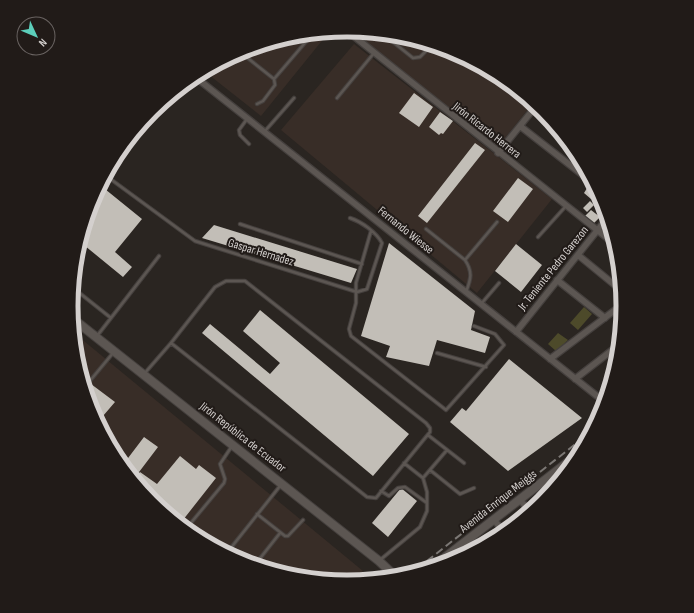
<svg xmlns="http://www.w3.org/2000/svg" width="694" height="613" font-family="'Sofia Sans Condensed',sans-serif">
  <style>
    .built { fill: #382d27 }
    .green { fill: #4d4a2a }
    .building { fill: #c2beb7 }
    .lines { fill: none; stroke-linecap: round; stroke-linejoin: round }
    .lane-casing { stroke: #45403e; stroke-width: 4.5 }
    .street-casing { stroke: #45403e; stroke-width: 8 }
    .secondary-casing { stroke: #45403e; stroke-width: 10 }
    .lane { stroke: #5c5652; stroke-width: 2.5 }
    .street { stroke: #5c5652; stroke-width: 5.5 }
    .secondary { stroke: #5c5652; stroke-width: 8 }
    .rail { stroke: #7c7875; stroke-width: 2; stroke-dasharray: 8 4; stroke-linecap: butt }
    .labels { text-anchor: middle; stroke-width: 4; stroke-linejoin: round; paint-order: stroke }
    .street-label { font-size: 12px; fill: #d4d0ce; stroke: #211b18 }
    .rim { fill: none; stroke: #d4d0ce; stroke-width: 5 }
  </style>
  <rect width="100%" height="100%" fill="#2a2521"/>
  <path class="built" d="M353,31L401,35L453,51L501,77L533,103L497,148Z
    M329,32L261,116L204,71L241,51L293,35Z
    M354,44L552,199L477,293L281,130Z
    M73,332L363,571L351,583H347L293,578L241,562L193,536L151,502L117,460L91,412L76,360Z"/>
  <path class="green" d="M584,307L592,314L578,330L570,323Z
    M558,333L568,340L556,351L548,344Z"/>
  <path class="building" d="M414,93L433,107L419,127L399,113Z
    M440,112L453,121L443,134L441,133L439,135L429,127Z
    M475,143L485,150L427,223L418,216Z
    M518,178L533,189L508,222L493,211Z
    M100,185L142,219L115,252L132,267L123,277L79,241L92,200Z
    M589,185L597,193L591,199L584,193Z
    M590,201L594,205L587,212L583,208Z
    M591,210L600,217L594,223L585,216Z
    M214,225L357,269L351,283L202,238Z
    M389,243L475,311L471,330L490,337L485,353L437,340L429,366L386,357L390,346L361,336Z
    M516,244L542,265L521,292L495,271Z
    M260,310L409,434L373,476L202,333L210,324L270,374L280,363L243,331Z
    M509,359L582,418L508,471L450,422L462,408L466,411Z
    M91,384L115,402L97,423L91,412L85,391Z
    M144,437L158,447L133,480L122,466Z
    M180,456L196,469L199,465L216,478L179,525L151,502L133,480L140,472L157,484Z
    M401,488L417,501L388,537L372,523Z"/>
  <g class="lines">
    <g class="lane-casing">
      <path id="lane" d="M383,34L413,58L420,57L432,45
        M240,52L274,79L275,85L263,101L257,104
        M488,70L525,99H527
        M274,79L310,37V34
        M337,98L374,53
        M247,119L239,130L240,135L249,144
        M265,131L294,98
        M105,175L195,241L357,292L367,289L382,243C376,232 362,222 350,218
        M240,224L362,264
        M426,229L465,260
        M371,231L356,283V303L349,329L351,336L446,410L504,345L495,334L474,326
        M538,237L566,206
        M72,287L111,318
        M466,292C471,279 473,272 465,260L497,222
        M481,304L499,283
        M97,336L159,256
        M437,353L486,367
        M144,374L171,343L215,287L226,281H245L426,423L430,428V432L376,498L367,497L171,343
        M84,388L113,353
        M428,435L464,463
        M430,470L460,494L474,488
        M423,478L447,450
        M381,491L389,496L398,488L405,487L427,503
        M257,514L285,536H288L303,520
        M185,530L224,483L225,479L220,464L232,446
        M226,554L280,486
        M380,560L420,527L427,511V492L423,478L404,463
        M254,566L280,533"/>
    </g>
    <g class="street-casing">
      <path id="street" d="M346,30L616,245
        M194,76L597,396L606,399
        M520,126L593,183
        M498,153L536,106
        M578,255L622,291
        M557,280L605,318
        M516,332L608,217
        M550,359L623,304
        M575,379L620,344
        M520,500L531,512
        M494,520L505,533
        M466,541L474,551
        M374,580L388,570"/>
    </g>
    <g class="secondary-casing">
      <path id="secondary" d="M72,318L379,561L397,578
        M430,569L581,452"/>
    </g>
    <use href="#lane" class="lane"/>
    <use href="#street" class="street"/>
    <use href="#secondary" class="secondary"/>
    <path class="rail" d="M408,576L592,431"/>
  </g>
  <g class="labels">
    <g class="street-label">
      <text transform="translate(487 130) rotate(38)" y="4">Jirón Ricardo Herrera</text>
      <text transform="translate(406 230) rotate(39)" y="4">Fernando Wiesse</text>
      <text transform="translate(261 252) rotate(17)" y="4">Gaspar Hernadez</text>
      <text transform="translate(553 268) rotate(-51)" y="4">Jr. Teniente Pedro Garezon</text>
      <text transform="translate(243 437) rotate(38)" y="4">Jirón República de Ecuador</text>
      <text transform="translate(498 501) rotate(-38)" y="4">Avenida Enrique Meiggs</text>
    </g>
  </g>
  <path d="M0 0H694V613H0ZM78 306a269 269 0 1 1 538 0a269 269 0 1 1-538 0Z" fill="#211b18" fill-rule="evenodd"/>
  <path class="rim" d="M78 306a269 269 0 1 1 538 0a269 269 0 1 1-538 0Z"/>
  <g transform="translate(36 36) rotate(134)"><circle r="19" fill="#211b18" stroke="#696361"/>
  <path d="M0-3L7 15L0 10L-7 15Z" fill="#5cceba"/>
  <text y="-6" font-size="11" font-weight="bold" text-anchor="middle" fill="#d4d0ce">N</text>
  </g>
</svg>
